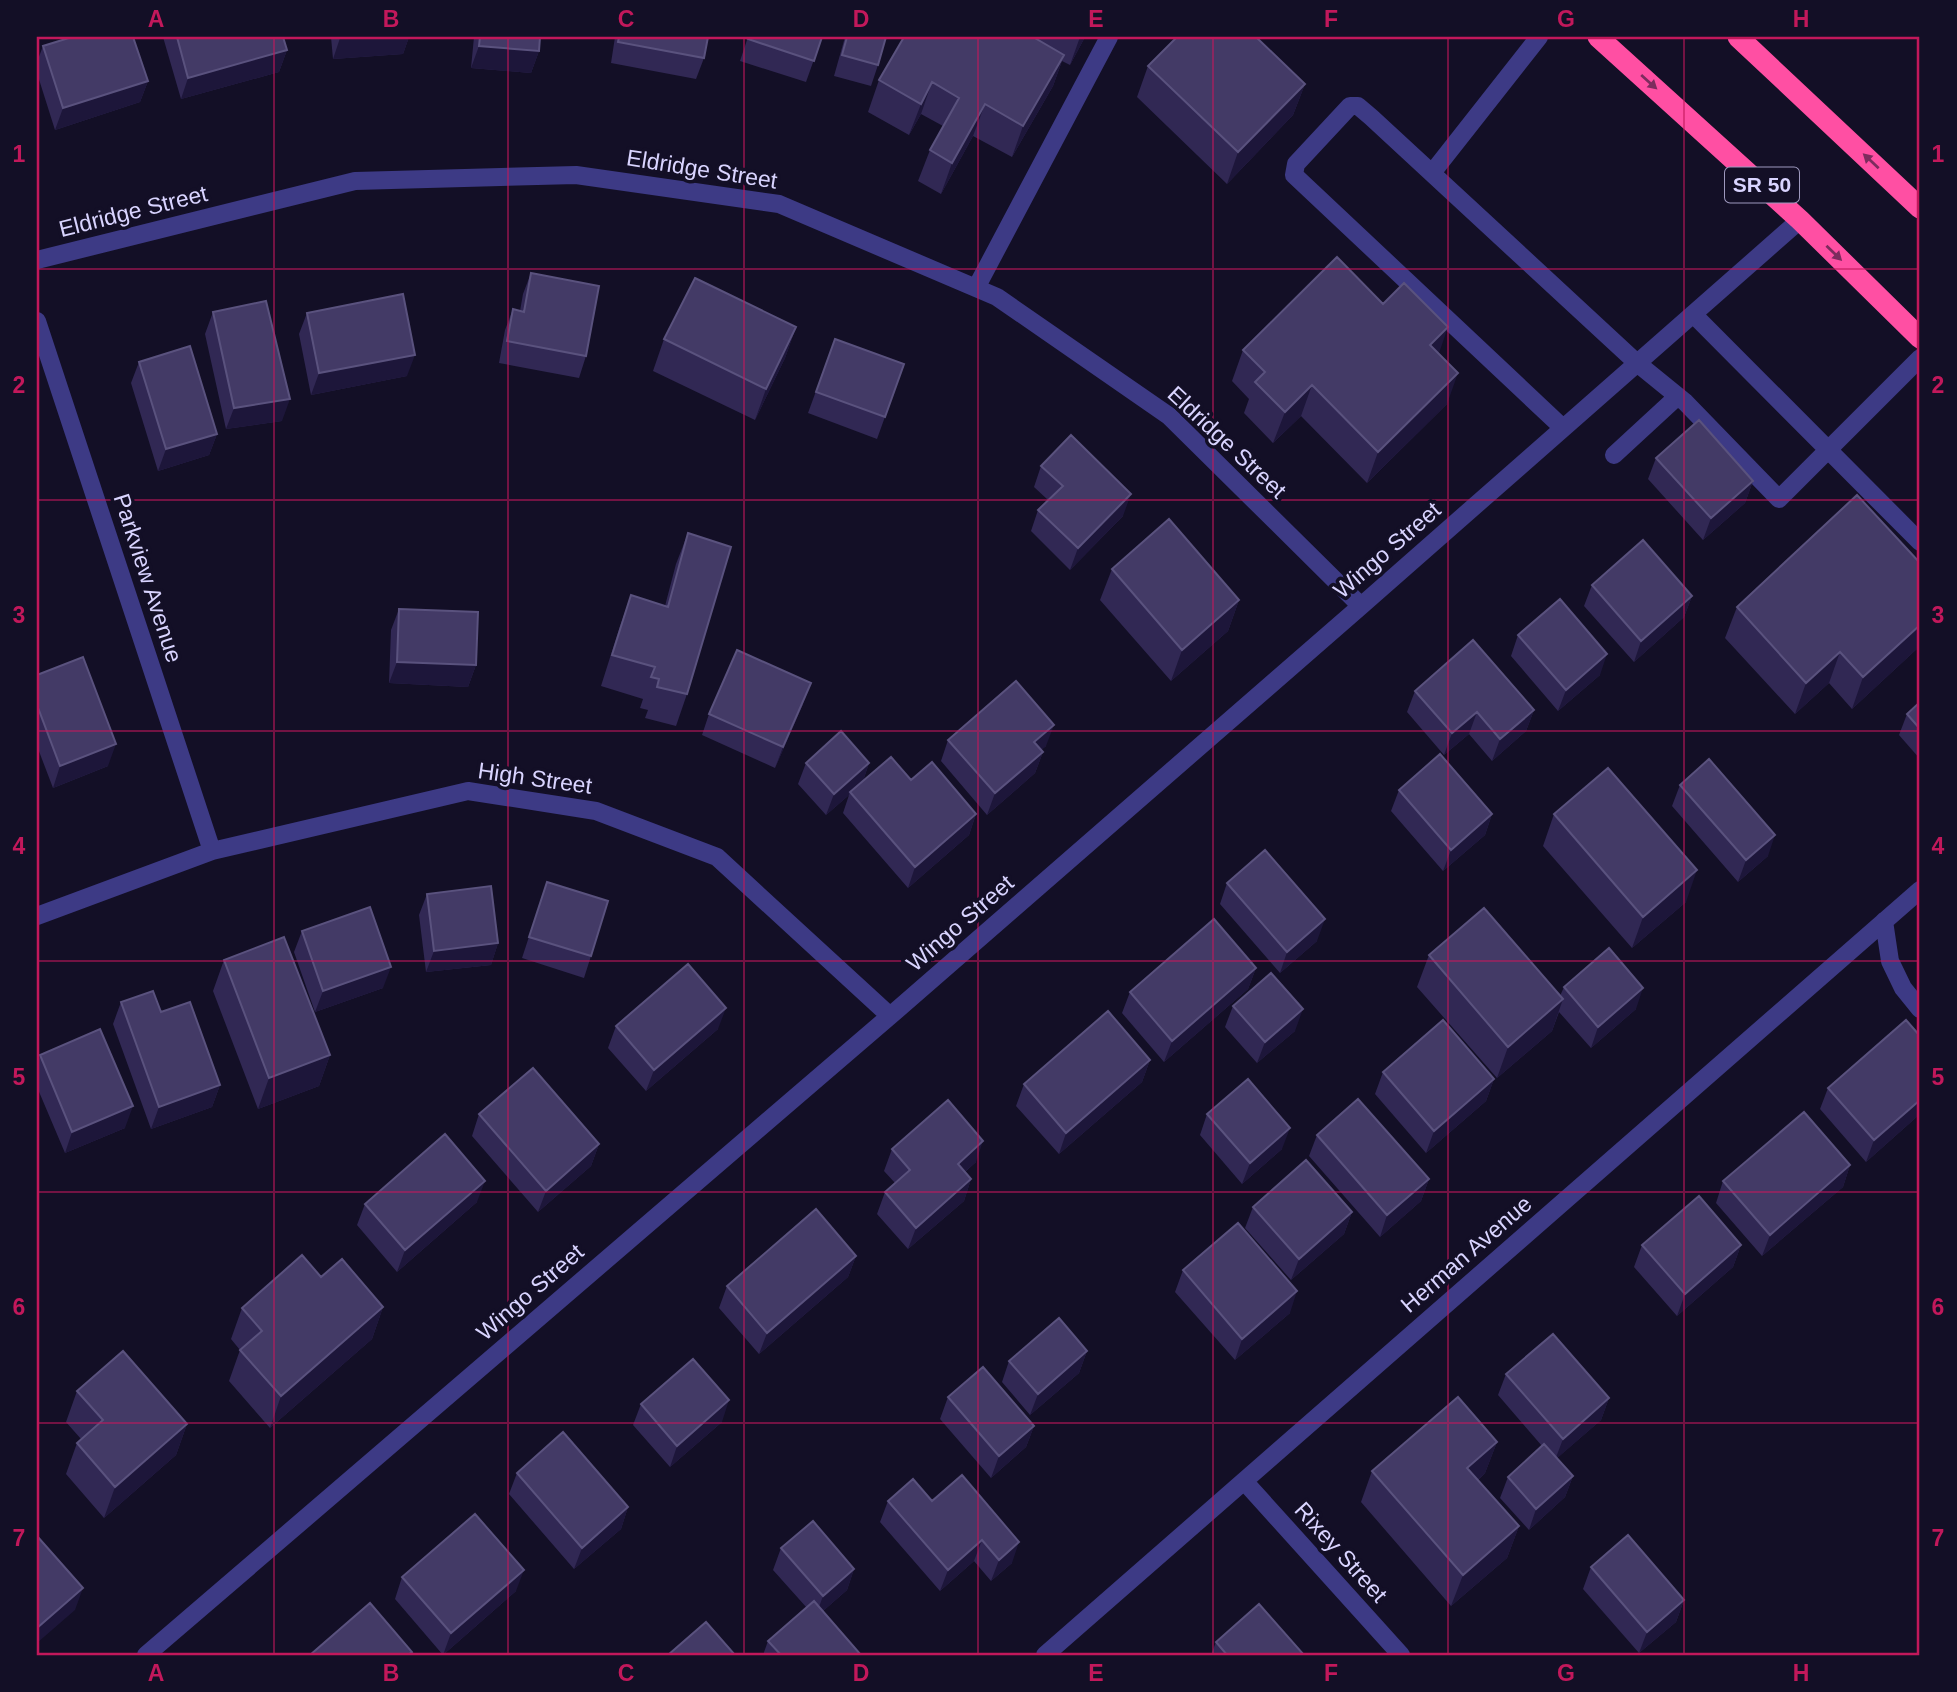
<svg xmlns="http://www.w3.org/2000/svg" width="1957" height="1692" font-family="Arial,sans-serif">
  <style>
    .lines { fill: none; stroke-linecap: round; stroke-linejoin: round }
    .minor { stroke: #3d3a85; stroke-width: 18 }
    .highway { stroke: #ff4fa3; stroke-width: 21 }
    .wall { fill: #312854 }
    .shaded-wall { fill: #1d163a }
    .building { fill: #433a66; stroke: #5a527e; stroke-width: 2 }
    .oneway { fill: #7d2c5e }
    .grid { fill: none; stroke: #c2185b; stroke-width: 2; stroke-opacity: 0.55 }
    .labels { text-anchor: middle; stroke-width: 7; stroke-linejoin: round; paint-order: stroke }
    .shield { fill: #130f26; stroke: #9e99be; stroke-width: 2 }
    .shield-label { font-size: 21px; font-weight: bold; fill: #d9d4ff }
    .street-label { font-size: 23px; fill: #d9d4ff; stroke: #130f26 }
    .neatline { fill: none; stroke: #c2185b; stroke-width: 2.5 }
    .grid-label { font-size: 23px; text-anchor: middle; font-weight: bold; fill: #c2185b }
  </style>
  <rect width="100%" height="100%" fill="#130f26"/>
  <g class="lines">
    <path class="minor" d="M1432,173L1539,37
      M37,260L355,181L576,175L779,204L997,297L1169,416L1361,606
      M976,288L1109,37
      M1693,314L1920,542
      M37,321L212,851
      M1563,428L1294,175L1296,164L1350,106H1358L1371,117L1637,363L1685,402L1779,499L1920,358
      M1614,455L1678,396
      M37,916L212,851L468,791L596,811L717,857L890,1016
      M1884,921L1890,961L1903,988L1920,1009
      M1244,1481L1401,1655
      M146,1655L890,1016L1361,606L1800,220
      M1045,1655L1920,890"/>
    <path class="highway" d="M1598,37L1800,220L1920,338
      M1738,37L1920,208"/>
  </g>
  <path class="wall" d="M163,37H283L287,50L279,72L181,99Z
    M331,37H409L403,54L333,59Z
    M474,37H540L539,51L531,73L471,68Z
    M615,37H708L704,58L696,79L611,63Z
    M748,37H822L806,82L740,61Z
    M845,37H886L878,65L871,86L834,76Z
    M904,37H1085L1070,65L1062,61L1053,86L1012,157L973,136L941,194L918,181L930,150L943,126L921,114L909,135L868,112L879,80Z
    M43,46L148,81L140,102L55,130L37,73V62Z
    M1148,66L1305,84L1293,115L1227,184L1137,97Z
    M531,273L586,356L579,378L499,363L505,330L513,309L520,311L523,294Z
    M1383,304L1438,354L1447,404L1367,483L1301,416L1273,443L1244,413L1249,399L1232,381L1243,350Z
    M213,312L282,421L226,429L205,334Z
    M307,313L407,376L311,395L299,334Z
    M796,327L785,358L755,420L653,371L664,339Z
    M835,339L904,364L877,439L808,413Z
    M139,362L217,434L209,455L158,471L131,383Z
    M1656,458L1753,481L1745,503L1703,540L1648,479Z
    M1041,466L1123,516L1070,570L1031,531L1038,510L1048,500L1034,487Z
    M688,533L687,694L676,726L645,718L648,710L640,708L643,699L601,686L620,626L631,595L665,606L676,564Z
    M1920,563V646L1852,709L1829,683L1795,714L1725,638L1737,607Z
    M1112,569L1239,600L1228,631L1171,681L1100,600Z
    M1592,585L1692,596L1684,617L1634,662L1584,606Z
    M399,609L476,665L468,687L389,683L391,630Z
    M1518,635L1600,675L1558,711L1511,656Z
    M37,675L108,766L53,788L37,746Z
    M1415,691L1534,710L1526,731L1492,761L1469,734L1444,755L1407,712Z
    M1920,702V759L1899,735L1907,714Z
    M803,704L775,768L702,735L709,714Z
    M948,740L1046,746L1041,750L1043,752L1035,773L987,815L941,761Z
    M806,763H869L863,781L911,780L976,814L969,835L908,888L843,813L849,795L826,815L798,784Z
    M1680,785L1768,856L1738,882L1672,806Z
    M1399,790L1492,814L1485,835L1443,871L1391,811Z
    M1554,814L1686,902L1632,948L1543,846Z
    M547,882L591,956L584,978L522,958Z
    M1227,883L1317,941L1280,973L1220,904Z
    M427,894L498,943L491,965L426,972L419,915Z
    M302,931L383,988L315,1012L294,952Z
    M1429,955L1560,996L1564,987L1636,1009L1591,1048L1559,1012L1552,1031L1497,1078L1417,987Z
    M224,960L330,1055L319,1086L258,1109L213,991Z
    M1256,968L1248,989L1164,1062L1122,1013L1130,992Z
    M121,1002L161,1012L220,1085L212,1107L151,1129L113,1024Z
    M1233,1006L1295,1031L1257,1063L1225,1027Z
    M616,1026L718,1029L646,1091L608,1048Z
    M1920,1036V1114L1866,1162L1820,1109L1828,1088Z
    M40,1055L125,1128L65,1153L37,1087V1064Z
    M1150,1060L1142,1082L1059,1154L1016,1106L1024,1084Z
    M1383,1072L1494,1079L1486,1101L1426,1153L1375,1094Z
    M479,1114L599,1144L591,1166L538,1212L472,1136Z
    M1207,1114L1282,1149L1242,1184L1200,1135Z
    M1317,1135L1429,1179L1421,1201L1380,1237L1309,1156Z
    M892,1149L976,1162L965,1172L971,1179L964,1201L908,1249L877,1214L885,1192L895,1183L884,1171Z
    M1850,1165L1843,1187L1762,1256L1716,1203L1723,1181Z
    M477,1202L397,1272L357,1225L365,1204Z
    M1253,1207L1352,1212L1344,1234L1291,1280L1245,1228Z
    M1642,1245H1741L1733,1267L1677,1316L1634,1267Z
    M856,1256L848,1277L759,1354L719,1308L727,1286Z
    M1183,1270L1290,1313L1235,1360L1175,1292Z
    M321,1277L383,1307L372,1339L270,1428L229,1381L240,1350L231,1339L242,1308Z
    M1087,1351L1079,1373L1030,1415L1002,1382L1009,1361Z
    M1506,1374L1609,1398L1601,1420L1557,1458L1573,1476L1565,1497L1529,1530L1500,1498L1508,1477L1542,1446L1498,1395Z
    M77,1391L187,1424L176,1455L104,1518L66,1474L77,1443L81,1439L66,1422Z
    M948,1397L1034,1426L1026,1447L991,1478L940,1419Z
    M641,1404L722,1422L670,1467L633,1425Z
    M1497,1442L1485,1473L1478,1480L1519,1526L1507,1558L1451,1606L1361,1502L1372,1471Z
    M517,1473L628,1507L621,1529L574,1569L509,1494Z
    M888,1501H932L1012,1563L991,1581L974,1561L940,1591L880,1522Z
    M781,1548L854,1569L847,1590L823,1611L861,1655H763L768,1641L807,1608L773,1570Z
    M1591,1567L1684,1600L1676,1622L1639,1653L1583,1589Z
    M402,1577L516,1591L443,1655L395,1599Z
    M1216,1642L1304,1655H1211Z"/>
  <path class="shaded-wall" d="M359,37H409L403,54L333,59L340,38Z
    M1080,37H1085L1070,65Z
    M479,46L539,51L531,73L471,68Z
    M287,50L279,72L181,99L188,78Z
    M1064,55L1053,86L1012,157L1023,126Z
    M148,81L140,102L55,130L63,108Z
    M932,82L921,114L909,135L921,104Z
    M1305,84L1293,115L1227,184L1238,152Z
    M985,104L973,136L941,194L952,163Z
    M796,327L785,358L755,420L766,389Z
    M1448,327L1437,359L1430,345Z
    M415,355L407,376L311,395L319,373Z
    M1458,373L1447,404L1367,483L1378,452Z
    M1312,385L1301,416L1273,443L1285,412Z
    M290,399L282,421L226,429L234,408Z
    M217,434L209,455L158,471L166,449Z
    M1753,481L1745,503L1703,540L1711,518Z
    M1131,494L1123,516L1070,570L1078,548Z
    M1692,596L1684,617L1634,662L1641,641Z
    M1239,600L1228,631L1171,681L1182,650Z
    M1920,625V646L1852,709L1863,677Z
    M1840,652L1829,683L1795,714L1806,683Z
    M1607,654L1600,675L1558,711L1566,690Z
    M397,662L476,665L468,687L389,683Z
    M811,683L803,704L775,768L783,747Z
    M1534,710L1526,731L1492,761L1500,739Z
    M1477,712L1469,734L1444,755L1452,733Z
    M1054,725L1046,746L1026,763L1034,742Z
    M116,744L108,766L53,788L60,766Z
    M1043,752L1035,773L987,815L995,793Z
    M869,763L862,784L850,792L849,795L826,815L834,794Z
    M976,814L969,835L908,888L915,867Z
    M1492,814L1485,835L1443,871L1451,850Z
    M1775,835L1768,856L1738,882L1746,860Z
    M1697,870L1686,902L1632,948L1643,917Z
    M1325,919L1317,941L1280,973L1287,952Z
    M498,943L491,965L426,972L434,951Z
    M391,967L383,988L315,1012L323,991Z
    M1256,968L1248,989L1164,1062L1172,1041Z
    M1643,988L1636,1009L1591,1048L1598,1027Z
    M1563,999L1552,1031L1497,1078L1508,1047Z
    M726,1008L718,1029L646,1091L654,1070Z
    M1303,1009L1295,1031L1257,1063L1265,1042Z
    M330,1055L319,1086L258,1109L269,1078Z
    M1150,1060L1142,1082L1059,1154L1066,1133Z
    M1494,1079L1486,1101L1426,1153L1434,1131Z
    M220,1085L212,1107L151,1129L159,1107Z
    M1920,1100V1114L1866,1162L1874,1140Z
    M133,1106L125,1128L65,1153L72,1132Z
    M1290,1128L1282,1149L1242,1184L1250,1163Z
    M983,1141L976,1162L950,1185L958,1164Z
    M599,1144L591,1166L538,1212L546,1191Z
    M1850,1165L1843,1187L1762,1256L1770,1235Z
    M971,1179L964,1201L908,1249L916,1228Z
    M1429,1179L1421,1201L1380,1237L1387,1215Z
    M485,1181L477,1202L397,1272L405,1250Z
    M1352,1212L1344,1234L1291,1280L1299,1259Z
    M1741,1245L1733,1267L1677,1316L1685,1294Z
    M856,1256L848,1277L759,1354L767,1333Z
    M1297,1291L1290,1313L1235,1360L1242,1339Z
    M383,1307L372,1339L270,1428L281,1396Z
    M1087,1351L1079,1373L1030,1415L1038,1394Z
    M1609,1398L1601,1420L1555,1460L1563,1439Z
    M729,1400L722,1422L670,1467L677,1446Z
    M187,1424L176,1455L104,1518L115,1487Z
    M1034,1426L1026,1447L991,1478L999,1456Z
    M1497,1442L1485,1473L1456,1499L1467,1468Z
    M1573,1476L1565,1497L1529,1530L1536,1509Z
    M628,1507L621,1529L574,1569L582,1548Z
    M1519,1526L1507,1558L1451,1606L1463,1575Z
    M982,1540L974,1561L940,1591L948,1570Z
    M1019,1542L1012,1563L991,1581L999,1560Z
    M854,1569L847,1590L815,1618L823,1596Z
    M524,1570L516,1591L443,1655L451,1633Z
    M83,1588L75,1610L37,1643V1628Z
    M1684,1600L1676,1622L1639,1653L1647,1632Z"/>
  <path class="building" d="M72,37H133L148,81L63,108L43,46Z
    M177,37H283L287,50L188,78Z
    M480,37H540L539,51L479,46Z
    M619,37H708L704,58L618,42Z
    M749,37H822L814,61L748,39Z
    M847,37H886L878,65L842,55Z
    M904,37H1033L1064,55L1023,126L985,104L952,163L930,150L959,98L932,82L921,104L879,80Z
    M1177,37H1256L1305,84L1238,152L1148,66Z
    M1337,257L1383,304L1404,283L1448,327L1430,345L1458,373L1378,452L1312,385L1285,412L1255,382L1265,372L1243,350Z
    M531,273L599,286L586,356L507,341L513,309L524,312Z
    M695,278L796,327L766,389L664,339Z
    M403,294L415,355L319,373L307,313Z
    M266,301L290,399L234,408L213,312Z
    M835,339L904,364L885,417L816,392Z
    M190,346L217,434L166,449L139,362Z
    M1699,420L1753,481L1711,518L1656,458Z
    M1071,435L1131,494L1078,548L1038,510L1063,486L1041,466Z
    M1857,495L1920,563V625L1863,677L1840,652L1806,683L1737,607Z
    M1169,519L1239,600L1182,650L1112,569Z
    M688,533L731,547L687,694L657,687L659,679L651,677L655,667L612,655L631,595L668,607Z
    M1643,540L1692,596L1641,641L1592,585Z
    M1560,599L1607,654L1566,690L1518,635Z
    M399,609L478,612L476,665L397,662Z
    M1473,640L1534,710L1500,739L1477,712L1452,733L1415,691Z
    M737,650L811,683L783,747L709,714Z
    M83,657L116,744L60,766L37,705V675Z
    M1016,681L1054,725L1034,742L1043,752L995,793L948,740Z
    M1920,702V729L1907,714Z
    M841,731L869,763L834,794L806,763Z
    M1440,754L1492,814L1451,850L1399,790Z
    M891,757L911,780L932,762L976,814L915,867L850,792Z
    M1709,759L1775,835L1746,860L1680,785Z
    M1608,768L1697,870L1643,917L1554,814Z
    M1265,850L1325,919L1287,952L1227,883Z
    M547,882L608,901L591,956L529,937Z
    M491,886L498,943L434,951L427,894Z
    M370,907L391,967L323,991L302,931Z
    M1484,908L1563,999L1508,1047L1429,955Z
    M1214,919L1256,968L1172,1041L1130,992Z
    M284,937L330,1055L269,1078L224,960Z
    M1609,948L1643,988L1598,1027L1564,987Z
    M688,964L726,1008L654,1070L616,1026Z
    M1271,973L1303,1009L1265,1042L1233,1006Z
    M153,991L161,1012L190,1002L220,1085L159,1107L121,1002Z
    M1108,1011L1150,1060L1066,1133L1024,1084Z
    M1443,1020L1494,1079L1434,1131L1383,1072Z
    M1906,1020L1920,1036V1100L1874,1140L1828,1088Z
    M100,1029L133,1106L72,1132L40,1055Z
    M533,1068L599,1144L546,1191L479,1114Z
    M1248,1079L1290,1128L1250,1163L1207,1114Z
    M1358,1099L1429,1179L1387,1215L1317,1135Z
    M948,1100L983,1141L958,1164L971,1179L916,1228L885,1192L910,1170L892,1149Z
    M1804,1112L1850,1165L1770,1235L1723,1181Z
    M445,1134L485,1181L405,1250L365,1204Z
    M1306,1160L1352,1212L1299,1259L1253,1207Z
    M1699,1196L1741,1245L1685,1294L1642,1245Z
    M816,1209L856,1256L767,1333L727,1286Z
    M1238,1223L1297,1291L1242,1339L1183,1270Z
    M302,1255L321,1277L342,1259L383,1307L281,1396L240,1350L262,1331L242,1308Z
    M1059,1318L1087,1351L1038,1394L1009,1361Z
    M1553,1334L1609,1398L1563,1439L1506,1374Z
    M123,1351L187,1424L115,1487L77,1443L103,1420L77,1391Z
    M693,1359L729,1400L677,1446L641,1404Z
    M983,1367L1034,1426L999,1456L948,1397Z
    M1458,1397L1497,1442L1467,1468L1519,1526L1463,1575L1372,1471Z
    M563,1432L628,1507L582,1548L517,1473Z
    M1544,1444L1573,1476L1536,1509L1508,1477Z
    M962,1475L1019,1542L999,1560L982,1540L948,1570L888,1501L913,1479L932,1501Z
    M475,1514L524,1570L451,1633L402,1577Z
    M813,1521L854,1569L823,1596L781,1548Z
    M1628,1535L1684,1600L1647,1632L1591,1567Z
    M37,1536L83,1588L37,1628Z
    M814,1601L861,1655H781L768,1641Z
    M370,1603L412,1652L408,1655H310Z
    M1259,1604L1304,1655H1227L1216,1642Z
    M706,1622L735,1655H668Z"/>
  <defs><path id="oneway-solid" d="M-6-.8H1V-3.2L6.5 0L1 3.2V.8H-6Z" transform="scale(1.75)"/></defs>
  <g class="oneway">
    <use href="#oneway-solid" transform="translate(1649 82) rotate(42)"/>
    <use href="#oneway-solid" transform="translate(1871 161) rotate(-137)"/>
    <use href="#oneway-solid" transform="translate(1834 253) rotate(44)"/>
  </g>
  <path class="grid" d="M274,37V1655M508,37V1655M744,37V1655M978,37V1655M1213,37V1655M1448,37V1655M1684,37V1655M37,269H1920M37,500H1920M37,731H1920M37,961H1920M37,1192H1920M37,1423H1920"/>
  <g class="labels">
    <rect class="shield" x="1725" y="167.5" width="74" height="35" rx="5"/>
    <g class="shield-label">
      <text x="1762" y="192">SR 50</text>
    </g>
    <g class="street-label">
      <text transform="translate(702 169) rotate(9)" y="8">Eldridge Street</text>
      <text transform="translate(133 211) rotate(-14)" y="8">Eldridge Street</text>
      <text transform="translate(1227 442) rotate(43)" y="8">Eldridge Street</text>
      <text transform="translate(1387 550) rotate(-41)" y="8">Wingo Street</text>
      <text transform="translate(148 578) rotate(72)" y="8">Parkview Avenue</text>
      <text transform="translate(535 778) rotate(8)" y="8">High Street</text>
      <text transform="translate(960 923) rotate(-41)" y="8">Wingo Street</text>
      <text transform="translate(1466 1254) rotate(-41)" y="8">Herman Avenue</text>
      <text transform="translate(530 1292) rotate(-41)" y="8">Wingo Street</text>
      <text transform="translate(1341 1552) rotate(48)" y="8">Rixey Street</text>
    </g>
  </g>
  <rect width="1957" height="1692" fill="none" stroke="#130f26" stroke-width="77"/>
  <rect x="38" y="38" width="1880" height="1616" class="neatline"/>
  <g class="grid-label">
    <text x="156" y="27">A</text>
    <text x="391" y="27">B</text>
    <text x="626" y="27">C</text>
    <text x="861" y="27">D</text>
    <text x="1096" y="27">E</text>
    <text x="1331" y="27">F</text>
    <text x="1566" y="27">G</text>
    <text x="1801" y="27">H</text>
    <text x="19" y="162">1</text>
    <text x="1938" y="162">1</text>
    <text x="19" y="393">2</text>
    <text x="1938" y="393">2</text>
    <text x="19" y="623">3</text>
    <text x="1938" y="623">3</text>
    <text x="19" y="854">4</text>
    <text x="1938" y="854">4</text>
    <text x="19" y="1085">5</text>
    <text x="1938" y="1085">5</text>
    <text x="19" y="1315">6</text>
    <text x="1938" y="1315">6</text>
    <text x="19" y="1546">7</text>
    <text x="1938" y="1546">7</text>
    <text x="156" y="1681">A</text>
    <text x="391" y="1681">B</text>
    <text x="626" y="1681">C</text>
    <text x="861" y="1681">D</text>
    <text x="1096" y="1681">E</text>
    <text x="1331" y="1681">F</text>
    <text x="1566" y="1681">G</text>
    <text x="1801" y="1681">H</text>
  </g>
</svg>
